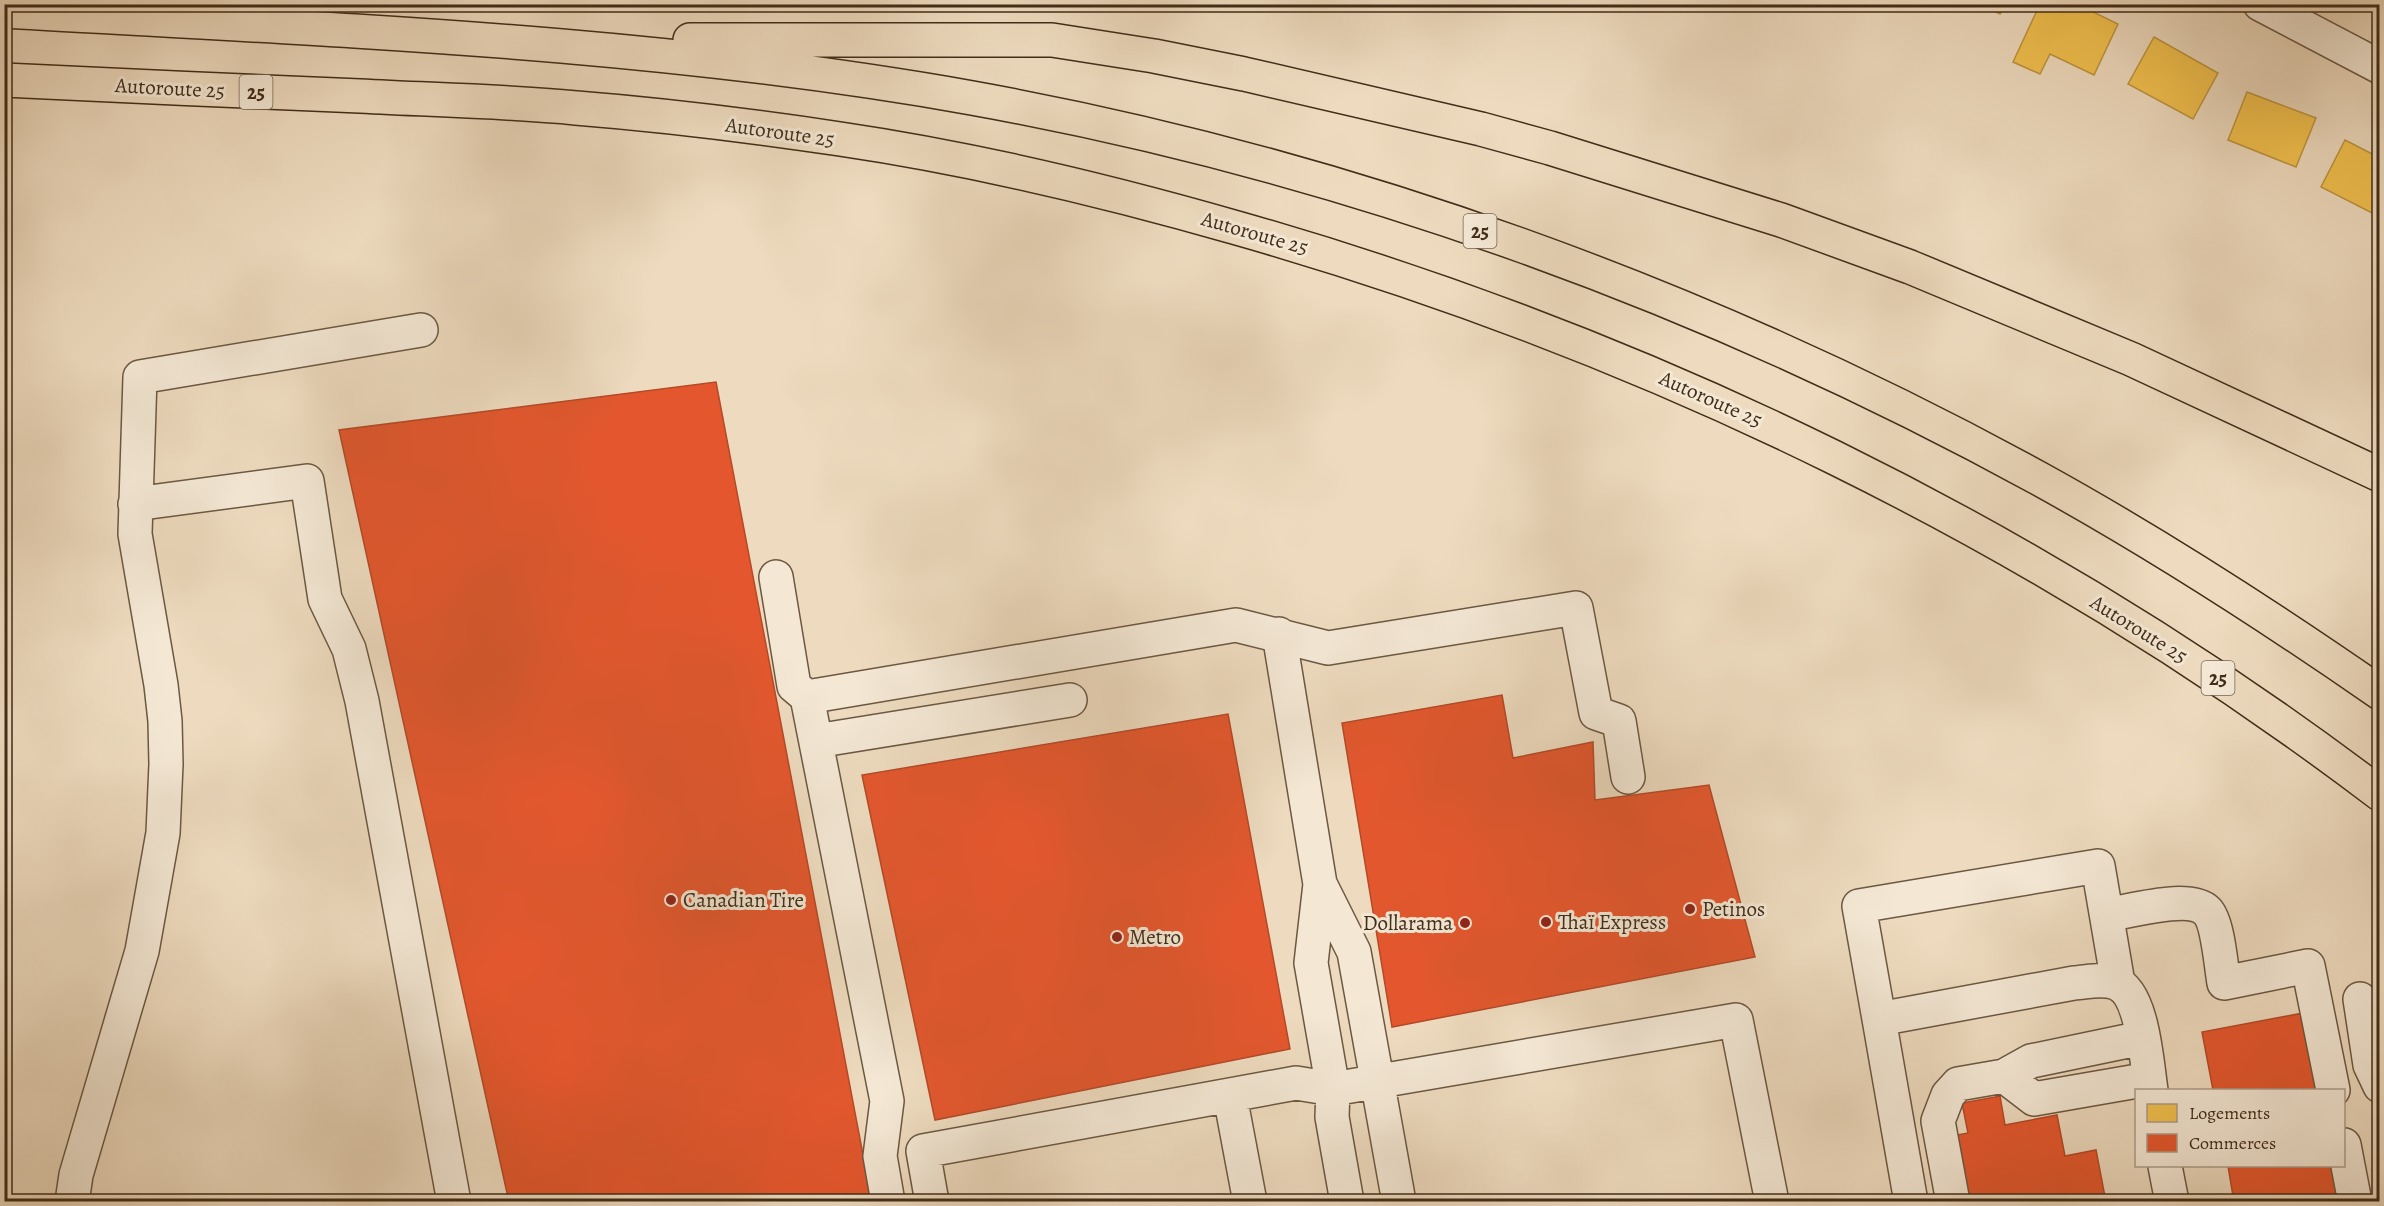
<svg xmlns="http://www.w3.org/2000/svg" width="2384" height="1206" font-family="Alegreya,serif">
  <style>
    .homes { fill: #f2c14e; stroke: #bd953e; stroke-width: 1.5 }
    .shops { fill: #e4572e; stroke: #b34a28; stroke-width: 1.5 }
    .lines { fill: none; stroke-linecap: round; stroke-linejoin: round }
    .minor-casing { stroke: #6c5842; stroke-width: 36 }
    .highway-casing { stroke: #402d19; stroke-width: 36 }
    .minor { stroke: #f4e8d5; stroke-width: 33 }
    .highway { stroke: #eedbbf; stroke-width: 33 }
    .poi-dot { fill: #8f2418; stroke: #f4e8d5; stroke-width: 2 }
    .labels { text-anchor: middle; stroke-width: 6; stroke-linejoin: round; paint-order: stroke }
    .shield { fill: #f4e8d5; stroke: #766551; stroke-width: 1.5 }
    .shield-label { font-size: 20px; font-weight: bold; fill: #402d19 }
    .street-label { font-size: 21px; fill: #402d19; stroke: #f4e8d5 }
    .poi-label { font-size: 21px; fill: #402d19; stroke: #f4e8d5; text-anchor: start }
  </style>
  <rect width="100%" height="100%" fill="#eedbbf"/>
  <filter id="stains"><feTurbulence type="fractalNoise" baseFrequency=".00333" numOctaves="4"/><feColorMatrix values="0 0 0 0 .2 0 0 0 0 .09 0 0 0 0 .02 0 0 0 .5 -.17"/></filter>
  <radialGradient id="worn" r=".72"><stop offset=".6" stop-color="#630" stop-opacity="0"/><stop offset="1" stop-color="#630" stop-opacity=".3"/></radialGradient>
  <path class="homes" d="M1980,4H2005L2000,14Z
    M2040,4H2077L2118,24L2094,75L2050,54L2040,74L2013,62Z
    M2154,37L2218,73L2193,119L2128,84Z
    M2247,92L2316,118L2296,167L2228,140Z
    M2345,140L2380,158V217L2321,187Z"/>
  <path class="shops" d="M716,382L872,1202H509L339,430Z
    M1502,695L1513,758L1593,742L1595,800L1709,785L1755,957L1392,1027L1342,723Z
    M1228,714L1290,1049L935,1120L862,775Z
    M2308,1012L2323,1090H2213L2202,1032Z
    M2000,1096L2005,1125L2057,1115L2065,1156L2096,1150L2106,1202H1964L1952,1136L1968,1133L1962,1103Z
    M2228,1166H2337L2344,1198L2337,1200L2338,1202H2234Z"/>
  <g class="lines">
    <g class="minor-casing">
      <path id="minor" d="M2260,4L2380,67
        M135,504L307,481L325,599L349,649L362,701L454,1202
        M776,577L794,686L807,697
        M1279,634L1320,884L1311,963L1333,1089L1332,1117L1347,1202
        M816,741L1070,700
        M1320,884L1354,952L1399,1202
        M2107,915C2129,911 2190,894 2207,911C2218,922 2221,966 2224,983L2308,966L2333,1090
        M2360,999L2370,1065L2380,1086
        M1879,1019L1859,906L2098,866L2118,983
        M2004,1076L2034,1099L2149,1079
        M1230,1096L1250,1202
        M2344,1145L2355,1202
        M2165,1166L2172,1202
        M72,1202L76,1175L142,951L163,833L166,764L165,721L161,685L135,534L140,377L421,330
        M888,1202L880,1156L887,1101L807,697L1236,625L1328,648L1576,608L1596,713L1619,721L1628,777
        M932,1202L923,1151L1296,1083L1333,1089L1736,1020L1772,1202
        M1911,1202L1879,1019L2074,983C2088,982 2103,978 2116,983C2143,993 2147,1065 2151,1090
        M1953,1202L1938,1121L1948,1095L1958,1084L2004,1076L2031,1061L2142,1038"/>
    </g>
    <g class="highway-casing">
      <path id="highway" d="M4,11C328,30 653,41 972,98C1344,165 1706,296 2038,478C2156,543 2269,616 2380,693
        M690,40H1052L1154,56L1244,74L1481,129L1550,148L1781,220L1910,267L2131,359L2380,475
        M4,80C123,86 241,91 360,96C432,100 504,101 576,108C664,115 753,126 840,139C976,159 1105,190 1237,228C1648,345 2039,535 2380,794"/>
    </g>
    <use href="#minor" class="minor"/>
    <use href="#highway" class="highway"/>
  </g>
  <g class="poi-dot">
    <circle cx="671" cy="900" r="6"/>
    <circle cx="1690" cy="909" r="6"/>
    <circle cx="1546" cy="922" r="6"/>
    <circle cx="1465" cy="923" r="6"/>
    <circle cx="1117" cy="937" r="6"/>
  </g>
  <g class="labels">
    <g class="shield">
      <rect x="239.5" y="75" width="33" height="34" rx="4.5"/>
      <rect x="1463.5" y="214" width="33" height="34" rx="4.5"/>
      <rect x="2201.5" y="661" width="33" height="34" rx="4.5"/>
    </g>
    <g class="shield-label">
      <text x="256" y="99">25</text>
      <text x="1480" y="238">25</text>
      <text x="2218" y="685">25</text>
    </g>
    <g class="street-label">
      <text transform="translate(170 88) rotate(3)" y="7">Autoroute 25</text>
      <text transform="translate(780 132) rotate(8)" y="7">Autoroute 25</text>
      <text transform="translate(1255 233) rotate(16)" y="7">Autoroute 25</text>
      <text transform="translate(1711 399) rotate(24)" y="7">Autoroute 25</text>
      <text transform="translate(2139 629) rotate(32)" y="7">Autoroute 25</text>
    </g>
    <g class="poi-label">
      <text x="683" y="907">Canadian Tire</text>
      <text x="1702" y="916">Petinos</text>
      <text x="1558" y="929">Thaï Express</text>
      <text x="1453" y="930" text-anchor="end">Dollarama</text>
      <text x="1129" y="944">Metro</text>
    </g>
  </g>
  <rect width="2384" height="1206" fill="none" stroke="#eedbbf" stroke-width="24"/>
  <rect x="6" y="6" width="2372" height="1194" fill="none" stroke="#402d19" stroke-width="3"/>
  <rect x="12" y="12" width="2360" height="1182" fill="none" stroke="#402d19" stroke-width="1.5"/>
  <rect x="2135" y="1089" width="210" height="78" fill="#f4e8d5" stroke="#ac9d8a" stroke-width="1.5"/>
  <rect x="2147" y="1104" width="30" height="18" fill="#f2c14e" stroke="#ac9d8a" stroke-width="1.5"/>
  <text x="2189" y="1119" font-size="18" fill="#402d19">Logements</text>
  <rect x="2147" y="1134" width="30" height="18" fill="#e4572e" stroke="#ac9d8a" stroke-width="1.5"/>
  <text x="2189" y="1149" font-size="18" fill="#402d19">Commerces</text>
  <rect width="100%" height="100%" filter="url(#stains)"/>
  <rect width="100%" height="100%" fill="url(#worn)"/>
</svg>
